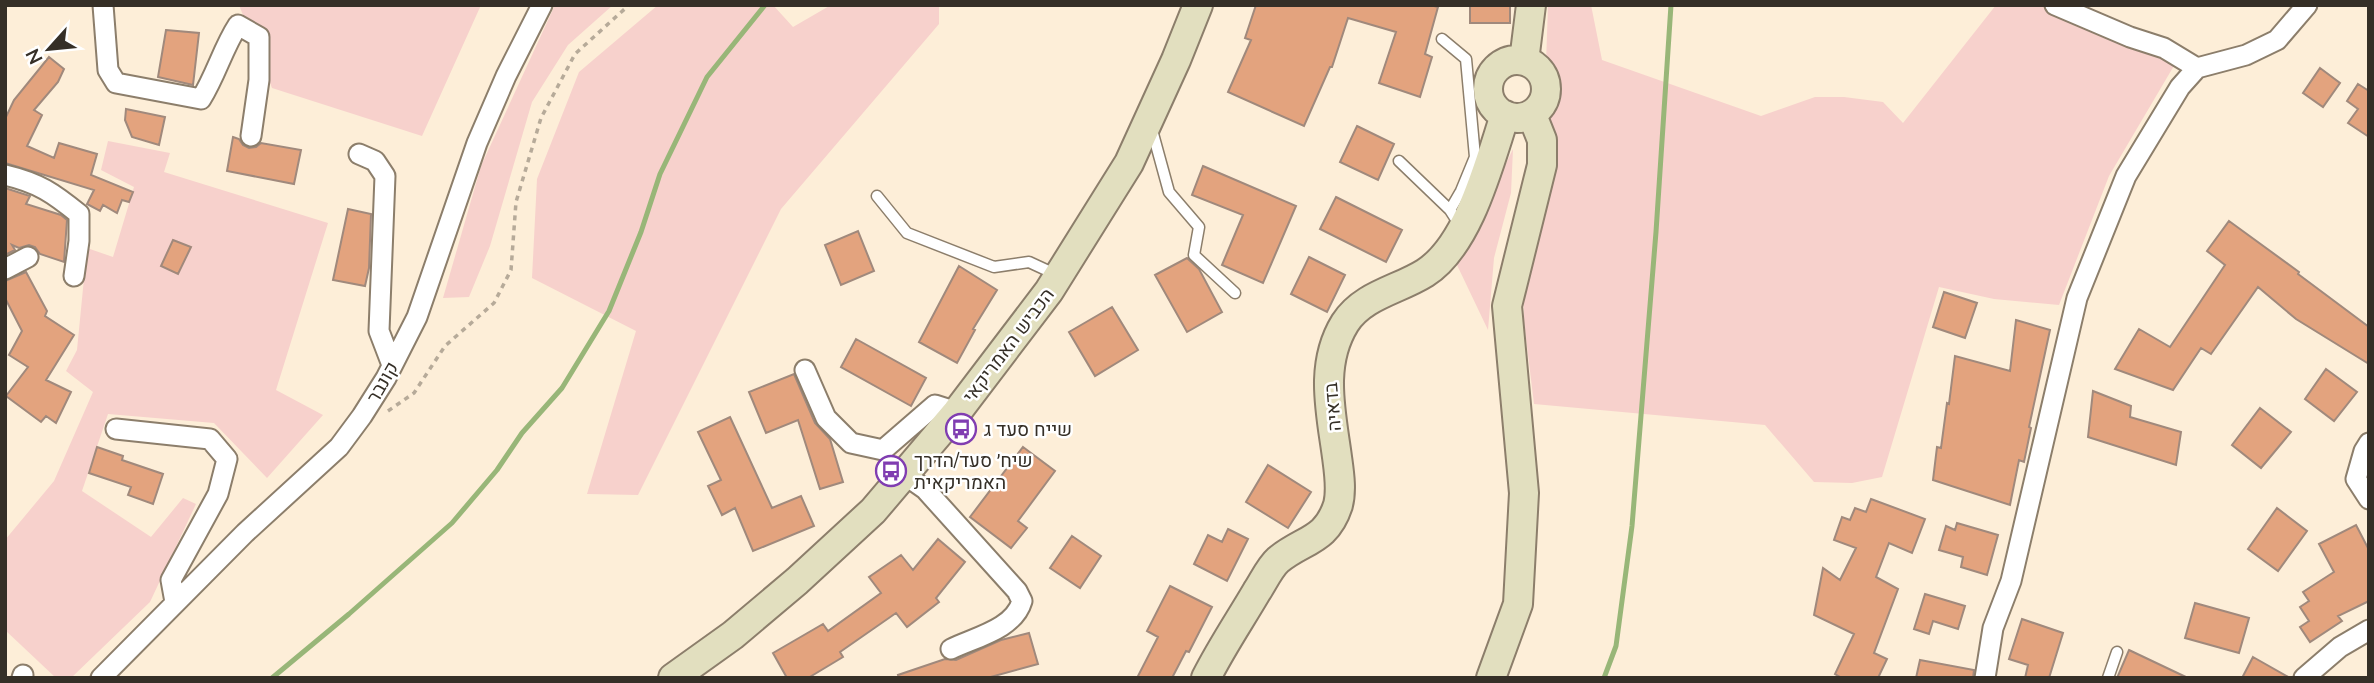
<svg xmlns="http://www.w3.org/2000/svg" width="2374" height="683" font-family="'Nunito Sans',Heebo,sans-serif">
  <style>
    .green { fill: #f7d1cc }
    .lines { fill: none; stroke-linecap: round; stroke-linejoin: round }
    .stream { stroke: #98b678; stroke-width: 5 }
    .building { fill: #e3a37e; stroke: #a0897c; stroke-width: 2 }
    .lane-casing { stroke: #8c7e6b; stroke-width: 13 }
    .street-casing { stroke: #8c7e6b; stroke-width: 23 }
    .secondary-casing { stroke: #8c7e6b; stroke-width: 32 }
    .path { stroke: #b6aa99; stroke-width: 3.5; stroke-dasharray: 5 5; stroke-linecap: butt }
    .lane { stroke: #fff; stroke-width: 10 }
    .street { stroke: #fff; stroke-width: 19 }
    .secondary { stroke: #e2dfbf; stroke-width: 28 }
    .labels { text-anchor: middle; stroke-width: 5; stroke-linejoin: round; paint-order: stroke }
    .street-label { font-size: 19px; fill: #352f27; stroke: #fff }
    .poi-label { font-size: 19px; fill: #352f27; stroke: #fff; text-anchor: start }
  </style>
  <rect width="100%" height="100%" fill="#fdeed8"/>
  <path class="green" d="M239,5H481L422,136L272,88Z
    M555,5H613L568,45L532,102L490,246L469,297L443,298L481,166Z
    M658,5H773L793,27L831,5H939V24L781,209L638,495L587,494L636,331L532,278L537,179L579,72Z
    M1548,5H1591L1602,60L1761,116L1815,97H1844L1883,102L1903,123L1996,5H2043L2145,49L2175,64L2109,176L2059,305L1994,299L1939,287L1882,477L1852,483L1814,482L1765,425L1534,404L1524,322L1523,276L1545,93Z
    M108,141L170,153L164,172L328,223L276,390L323,415L267,478L214,423L108,414L82,491L151,537L183,498L196,504L150,602L71,678H56L5,630V540L54,481L93,392L66,371L77,350L87,248L113,257L134,187L101,170Z
    M1513,149L1511,193L1494,258L1488,330L1457,265Z"/>
  <g class="lines">
    <path class="stream" d="M272,678L349,614L452,523L497,470L522,433L562,388L609,311L641,232L660,174L707,77L765,5
      M1604,678L1616,646L1632,526L1656,232L1671,5"/>
  </g>
  <path class="building" d="M1256,5H1430L1438,7L1425,54L1432,57L1420,97L1379,83L1396,32L1348,18L1332,67H1330L1304,126L1228,92L1251,40L1245,38Z
    M1470,5H1510V23H1470Z
    M166,30L199,33L193,85L158,77Z
    M49,57L64,69L58,82L34,110L42,115L27,146L54,158L59,143L97,154L91,175L133,192L129,202L122,200L117,213L103,205L100,211L87,204L94,190L5,163V119L14,100Z
    M2320,68L2340,83L2323,107L2303,93Z
    M2358,84L2369,91V137L2348,123L2358,109L2347,101Z
    M126,109L165,117L159,145L132,137L125,120Z
    M1357,126L1394,144L1378,180L1340,162Z
    M233,137L239,139L243,145L249,148L256,147L261,143L301,150L294,184L227,171Z
    M1203,166L1296,206L1263,283L1222,265L1243,215L1192,195Z
    M5,188L30,196L26,204L61,215L67,220L64,262L40,254L35,247L29,245L19,248L12,245L15,250L5,255Z
    M1336,197L1402,230L1386,262L1320,229Z
    M348,209L371,214L369,268L365,286L333,280Z
    M2229,221L2299,272L2298,274L2369,327V364L2296,319L2258,287L2211,354L2201,348L2173,390L2115,369L2139,329L2170,347L2225,265L2207,251Z
    M858,231L874,271L841,285L825,245Z
    M173,240L191,247L178,274L161,266Z
    M1309,257L1345,275L1327,312L1291,294Z
    M1187,258L1199,269L1222,312L1187,332L1155,275Z
    M959,266L997,290L973,329L975,330L957,363L919,342Z
    M26,272L47,311L45,316L74,335L46,380L71,392L56,423L46,416L41,422L6,396L28,367L9,355L22,331L5,298V281Z
    M1944,292L1977,303L1965,338L1933,327Z
    M1112,307L1138,350L1095,376L1069,332Z
    M2016,320L2050,330L2029,427L2031,428L2024,462L2019,460L2010,505L1933,480L1937,447L1941,448L1947,403L1949,404L1955,356L2010,371Z
    M856,339L926,378L911,406L841,367Z
    M2326,369L2357,392L2334,421L2305,399Z
    M794,374L815,423L830,439L843,482L820,489L798,420L766,433L749,392Z
    M2093,391L2131,406L2130,417L2181,432L2176,465L2088,437Z
    M2260,408L2291,432L2261,468L2232,445Z
    M730,417L772,508L801,496L814,526L753,551L735,508L722,515L708,486L721,480L698,432Z
    M97,447L123,456L122,460L163,474L153,504L128,495L131,487L89,473Z
    M1023,447L1055,471L1018,521L1027,528L1011,548L970,517Z
    M1268,465L1311,492L1288,528L1246,502Z
    M1871,499L1925,519L1912,553L1889,543L1876,577L1898,589L1874,653L1887,659L1878,678H1842L1835,674L1854,634L1814,615L1823,568L1840,580L1856,548L1834,540L1842,517L1850,520L1855,508L1866,512Z
    M2277,508L2307,531L2278,571L2248,549Z
    M1957,523L1998,535L1987,575L1961,567L1963,557L1939,550L1946,526L1955,530Z
    M2356,525L2369,550V601L2338,616L2342,621L2310,642L2300,627L2309,621L2300,607L2309,601L2303,592L2334,572L2319,544Z
    M1228,529L1248,539L1227,581L1194,564L1208,535L1222,542Z
    M1072,536L1101,556L1080,588L1050,568Z
    M938,539L965,562L936,598L939,602L907,627L896,613L840,652L843,657L808,678H787L773,653L823,624L828,631L881,593L869,577L901,555L913,570Z
    M1170,586L1212,607L1189,652L1186,651L1172,678H1137L1158,637L1147,631Z
    M1925,594L1965,606L1958,629L1933,621L1929,634L1914,629Z
    M2195,603L2249,618L2239,653L2185,638Z
    M2022,619L2063,633L2049,678H2025L2028,665L2009,659Z
    M1029,633L1038,664L987,678H899L898,675L945,659L956,660L1001,640Z
    M2129,650L2188,678H2117Z
    M2253,657L2290,678H2242Z
    M1920,660L1974,670L1973,678H1916Z"/>
  <g class="lines">
    <g class="lane-casing">
      <path id="lane" d="M1442,39L1466,59L1475,157L1461,191L1450,210L1459,224
        M1152,130L1169,192L1199,227L1194,255L1235,293
        M1399,161L1450,210
        M877,196L907,233L994,267L1029,262L1055,274
        M2108,678L2117,652"/>
    </g>
    <g class="street-casing">
      <path id="street" d="M103,5L108,70L116,83L201,99C216,75 223,48 238,25L259,37V80L251,136
        M2055,5L2130,37L2164,48L2197,68
        M359,154L375,161L385,176L379,331L392,365
        M5,175C39,183 53,193 79,214V241L74,276
        M5,269L28,257
        M805,370L826,418L851,443L883,450L935,405L957,412
        M116,429L210,439L227,459L218,494L171,580L175,602
        M2369,443L2364,451L2356,479L2369,499
        M905,475L925,489L1017,591L1022,601C1014,629 976,637 951,649
        M22,678L23,675
        M101,678L245,533L339,447L362,416L386,378L417,317L477,143L506,76L542,5
        M1985,678L1993,628L2011,581L2077,298L2126,176L2180,87L2197,68L2246,55L2277,40L2307,5
        M2304,678L2340,647L2369,630"/>
    </g>
    <g class="secondary-casing">
      <path id="secondary" d="M1488 89a29 29 0 1 1 58 0a29 29 0 1 1-58 0Z
        M1524,61L1531,5
        M673,678L733,635L797,581L873,511L957,412L1049,291L1129,163L1176,60L1198,5
        M1206,678C1221,648 1240,620 1257,591C1263,582 1270,567 1278,560C1303,539 1326,542 1338,505C1342,490 1339,472 1337,457C1331,412 1319,365 1345,323C1363,295 1398,290 1425,273C1469,245 1489,163 1505,115
        M1491,678L1518,604L1524,493L1507,306L1542,165V140L1532,115"/>
    </g>
    <path class="path" d="M388,411L414,393L445,346L494,303L511,270L516,202L541,118L575,54L629,5"/>
    <use href="#lane" class="lane"/>
    <use href="#street" class="street"/>
    <use href="#secondary" class="secondary"/>
  </g>
  <defs>
    <g id="bus-ring" transform="scale(1.575)"><circle r="9.5" fill="#fff" stroke="#803db1" stroke-width="1.5"/><path d="M-5-6H5V4H4V6H2V4H-2V6H-4V4H-5ZM-3.5-4V0h7V-4ZM-3.5 1.2v1.5H-2V1.2ZM2 1.2v1.5H3.5V1.2Z" fill="#803db1"/></g>
  </defs>
  <g fill-rule="evenodd">
    <use href="#bus-ring" x="961" y="429"/>
    <use href="#bus-ring" x="891" y="471"/>
  </g>
  <g class="labels">
    <g class="street-label">
      <text transform="translate(1008 345) rotate(-53)" y="7">הכביש האמריקאי</text>
      <text transform="translate(382 382) rotate(-60)" y="7">קונבר</text>
      <text transform="translate(1332 407) rotate(-95)" y="7">בדאיה</text>
    </g>
    <g class="poi-label">
      <text x="984" y="436">שייח סעד ג</text>
      <text x="914" y="467">שיח׳ סעד/הדרך<tspan x="914" dy="22">האמריקאית</tspan></text>
    </g>
  </g>
  <rect width="2374" height="683" fill="none" stroke="#352f27" stroke-width="14"/>
  <g transform="translate(49 49) rotate(243)" stroke="#ffffff" stroke-width="5" paint-order="stroke">
  <path d="M0-5L12 26L0 18L-12 26Z" fill="#352f27"/>
  <text y="-10" font-size="19" font-weight="bold" text-anchor="middle" fill="#352f27">N</text>
  </g>
</svg>
